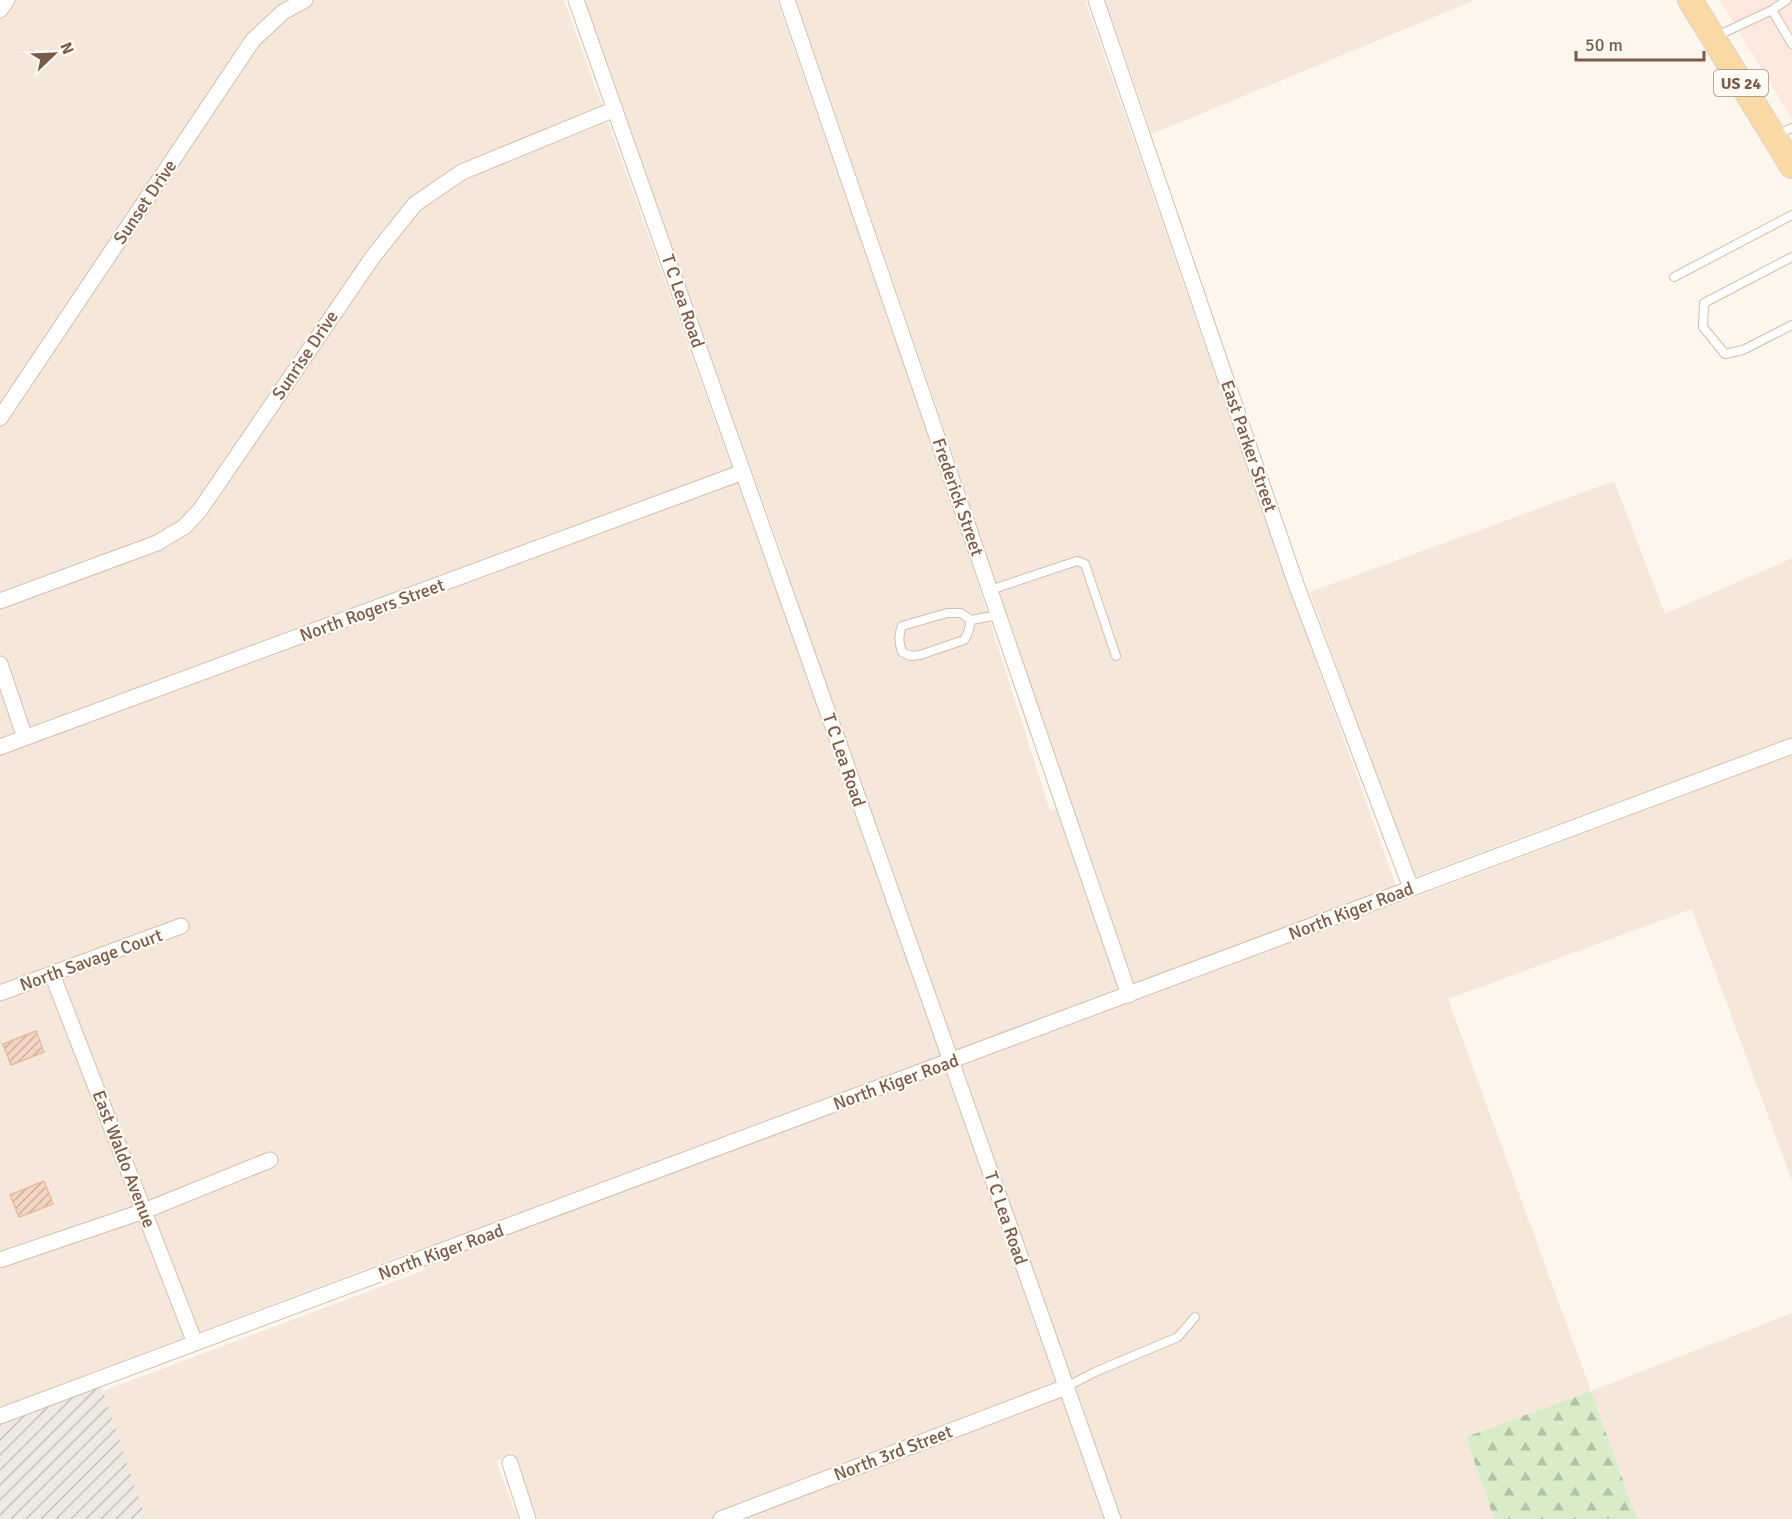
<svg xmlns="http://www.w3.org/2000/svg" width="1792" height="1519" font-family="Signika,sans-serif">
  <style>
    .residential { fill: #f5e8da }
    .commercial { fill: #fde8e0 }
    .industrial { fill: url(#industrial-furrows) }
    .forest { fill: url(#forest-firs) }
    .building { fill: url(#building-hatch); stroke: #e6bba3; stroke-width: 1.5 }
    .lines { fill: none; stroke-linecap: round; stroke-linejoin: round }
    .lane-casing { stroke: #d1beb0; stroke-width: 10 }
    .street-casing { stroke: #d1beb0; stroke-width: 17 }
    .primary-casing { stroke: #dad1cd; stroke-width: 26 }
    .lane { stroke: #fff; stroke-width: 8 }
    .street { stroke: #fff; stroke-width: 15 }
    .primary { stroke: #fbd9a5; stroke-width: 24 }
    .labels { text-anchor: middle; stroke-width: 4.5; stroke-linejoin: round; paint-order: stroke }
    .shield { fill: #fffaf3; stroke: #a28b7f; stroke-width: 1.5 }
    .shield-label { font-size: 16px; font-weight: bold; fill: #7a5c4d }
    .street-label { font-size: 18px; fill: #7a5c4d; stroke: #fffaf3 }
  </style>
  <defs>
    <pattern id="industrial-furrows" width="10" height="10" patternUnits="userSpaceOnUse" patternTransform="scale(1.5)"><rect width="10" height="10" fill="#efe9e4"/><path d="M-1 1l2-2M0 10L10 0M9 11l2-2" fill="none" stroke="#c7c0bb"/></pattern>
    <pattern id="forest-firs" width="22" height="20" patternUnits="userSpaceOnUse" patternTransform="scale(1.5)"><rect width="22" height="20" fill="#d8ecc9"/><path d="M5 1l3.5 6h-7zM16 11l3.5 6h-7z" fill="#b4c2a5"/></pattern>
    <pattern id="building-hatch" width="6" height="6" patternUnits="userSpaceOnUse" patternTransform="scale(1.5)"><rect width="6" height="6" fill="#f3d5c3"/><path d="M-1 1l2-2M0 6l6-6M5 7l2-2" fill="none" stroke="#cab0a1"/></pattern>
  </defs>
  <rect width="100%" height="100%" fill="#fdf6ec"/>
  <path class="residential" d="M0,0H564L770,574L787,568L583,0H777L953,505L1050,811L1068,805L937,408L796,0H1085L1279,559L1402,902L1792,755V1181L1692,909L1448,999L1591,1391L1792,1313V1519H1637L1591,1391L1466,1437L1494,1519H537L512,1453L496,1461L518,1519H146L103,1391L425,1270L417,1250L0,1407Z
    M1105,0H1475L1152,134Z
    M1614,481L1665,614L1792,558V737L1418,876L1413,874L1409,869L1310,592Z"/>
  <path class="commercial" d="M1720,0H1792V119Z"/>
  <path class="industrial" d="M99,1379L146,1519H0V1418Z"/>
  <path class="forest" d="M1591,1391L1637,1519H1494L1466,1437Z"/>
  <path class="building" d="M36,1031L44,1052L11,1065L3,1044Z
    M44,1181L53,1204L19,1217L10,1195Z"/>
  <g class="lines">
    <g class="lane-casing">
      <path id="lane" d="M1772,10L1792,44
        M1717,36L1772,10L1787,0
        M1777,134L1792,128
        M1792,257L1704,303L1703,327L1725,354L1743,350L1792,325
        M1674,277L1792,215
        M990,590L1077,561L1085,564L1116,656
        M971,620L968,633L964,640L920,655L911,656L902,652C899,642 898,636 902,626L947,613H961L971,620L998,615
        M1066,1387L1095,1372L1178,1337L1195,1317"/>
    </g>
    <g class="street-casing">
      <path id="street" d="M576,0L1113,1519
        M787,0L1129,995
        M1096,0L1296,584L1411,888
        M0,10L7,0
        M0,418L253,40L283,12L305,0
        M0,601L157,543L184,527L200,510L372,258L415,204L462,172L615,109
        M0,664L25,738
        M0,747L743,472
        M52,974L195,1343
        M0,993L181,926
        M0,1260L144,1211L270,1160
        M0,1416L1792,746
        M510,1463L528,1519
        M721,1519L1066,1387"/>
    </g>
    <g class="primary-casing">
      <path id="primary" d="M1690,0L1792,166"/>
    </g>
    <use href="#lane" class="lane"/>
    <use href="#street" class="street"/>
    <use href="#primary" class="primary"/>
  </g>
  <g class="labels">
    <rect class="shield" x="1714" y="70" width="54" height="26" rx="4.5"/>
    <g class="shield-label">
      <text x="1741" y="89">US 24</text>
    </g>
    <g class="street-label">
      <text transform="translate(145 202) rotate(-56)" y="6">Sunset Drive</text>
      <text transform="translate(683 301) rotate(71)" y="6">T C Lea Road</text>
      <text transform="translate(305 355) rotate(-56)" y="6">Sunrise Drive</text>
      <text transform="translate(1249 446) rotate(71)" y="6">East Parker Street</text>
      <text transform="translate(958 497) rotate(71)" y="6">Frederick Street</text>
      <text transform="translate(372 610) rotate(-20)" y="6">North Rogers Street</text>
      <text transform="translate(844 760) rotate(71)" y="6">T C Lea Road</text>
      <text transform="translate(1351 911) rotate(-21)" y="6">North Kiger Road</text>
      <text transform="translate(91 960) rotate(-20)" y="6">North Savage Court</text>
      <text transform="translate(896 1082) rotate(-20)" y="6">North Kiger Road</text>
      <text transform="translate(124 1159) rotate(69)" y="6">East Waldo Avenue</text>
      <text transform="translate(1006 1218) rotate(71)" y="6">T C Lea Road</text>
      <text transform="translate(441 1252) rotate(-20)" y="6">North Kiger Road</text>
      <text transform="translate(893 1453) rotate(-21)" y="6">North 3rd Street</text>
    </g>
  </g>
  <g transform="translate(54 54) rotate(67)" stroke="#fffaf3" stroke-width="4.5" paint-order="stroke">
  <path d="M0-4.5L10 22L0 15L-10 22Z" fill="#7a5c4d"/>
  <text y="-9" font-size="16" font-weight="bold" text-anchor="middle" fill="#7a5c4d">N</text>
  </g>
  <path d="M1576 51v9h128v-9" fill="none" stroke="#7a5c4d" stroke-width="3"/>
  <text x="1585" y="51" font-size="18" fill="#7a5c4d" stroke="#fffaf3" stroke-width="4.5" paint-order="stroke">50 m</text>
</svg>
